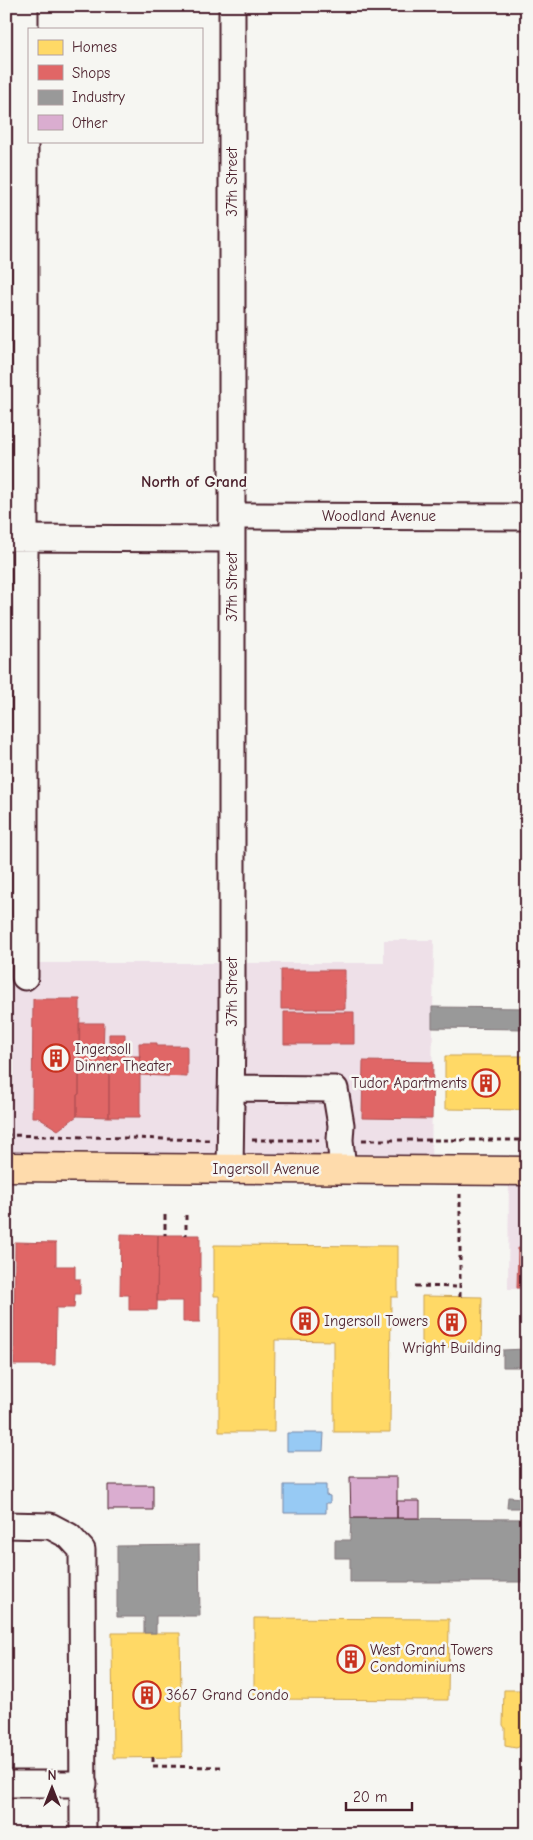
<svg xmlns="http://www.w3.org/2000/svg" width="533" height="1840" font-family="'Comic Neue',sans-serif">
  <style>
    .built { fill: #eee0e8 }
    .water { fill: #97caf4; stroke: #7886a4 }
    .homes { fill: #ffd966; stroke: #c9a154 }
    .shops { fill: #e06666; stroke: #b35154 }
    .industry { fill: #999; stroke: #817478 }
    .building { fill: #daadd0; stroke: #4a1f2b }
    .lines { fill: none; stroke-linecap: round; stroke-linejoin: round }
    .minor-casing { stroke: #4a1f2b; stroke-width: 29 }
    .major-casing { stroke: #4a1f2b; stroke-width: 31 }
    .path { stroke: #4a1f2b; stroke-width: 3; stroke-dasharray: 5 4; stroke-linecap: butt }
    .minor { stroke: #f6f6f2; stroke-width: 25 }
    .major { stroke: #fedbac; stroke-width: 28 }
    .labels { text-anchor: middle; stroke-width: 5; stroke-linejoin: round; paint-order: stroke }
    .street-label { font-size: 15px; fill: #4a1f2b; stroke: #f6f6f2 }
    .poi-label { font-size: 15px; fill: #4a1f2b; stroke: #f6f6f2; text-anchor: start }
    .neighbourhood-label { font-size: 16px; font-weight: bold; fill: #4a1f2b; stroke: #f6f6f2 }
  </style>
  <rect width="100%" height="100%" fill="#f6f6f2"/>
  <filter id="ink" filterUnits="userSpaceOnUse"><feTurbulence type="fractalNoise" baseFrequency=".02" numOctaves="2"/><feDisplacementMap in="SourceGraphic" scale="10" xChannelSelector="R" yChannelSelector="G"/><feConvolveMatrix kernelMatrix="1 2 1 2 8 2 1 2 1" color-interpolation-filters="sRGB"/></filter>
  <g filter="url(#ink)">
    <path class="built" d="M6,816H25V963H384V940H434L431,1170L6,1167Z
      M509,1171H527V1289H508Z"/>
    <path class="water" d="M287,1433H324L323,1451H287Z
      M326,1485V1495L330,1496V1503H326V1513H284V1485Z"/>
    <path class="homes" d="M445,1056H527V1110L445,1109Z
      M214,1245L398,1246V1297H391L390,1432H334V1341L275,1340L274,1432H219V1296H214Z
      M422,1296L482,1297L481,1347H422Z
      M254,1618L449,1619L448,1700L254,1699Z
      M112,1633H180L182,1757L113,1758Z
      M504,1690H527V1756H521V1746L516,1748L505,1746V1728L503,1725Z"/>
    <path class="shops" d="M281,970H345V1009H281Z
      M33,999H80L79,1094L77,1095V1116L58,1130L37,1117H32Z
      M284,1012H354V1044H284Z
      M79,1023H104L103,1056H109V1117L77,1116V1095L79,1094Z
      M109,1034H125V1056H140V1117H109Z
      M139,1043H157V1046H187V1077L140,1075Z
      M363,1061L433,1062L432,1119L362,1118Z
      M121,1234L158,1235L157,1310H129V1295H120Z
      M158,1235H200V1322H183V1301H157Z
      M15,1242L56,1243V1266H75V1279H80V1294H75L74,1308H56L55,1365H14Z
      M518,1248L527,1249V1288H517Z"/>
    <path class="industry" d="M432,1007L527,1008V1029L432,1028Z
      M525,1349L526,1367H503V1350Z
      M508,1497L527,1498V1508H507Z
      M351,1518L527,1519V1582H350V1558H335V1540H350Z
      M199,1545L200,1616H156V1633H144V1617H117V1546Z"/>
    <path class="building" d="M350,1477H397V1518H351Z
      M108,1485H153V1510H108Z
      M397,1501H420V1518H397Z"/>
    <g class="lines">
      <g class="minor-casing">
        <path id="minor" d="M25,6V977
          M232,516L527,517
          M6,538L232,539
          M231,1088L335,1089L341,1125L340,1140L343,1169
          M230,1169L232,1036V6
          M6,1525L50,1526L69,1536L82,1550L83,1834
          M6,1784H84"/>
      </g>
      <g class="major-casing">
        <path id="major" d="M6,1167L527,1171"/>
      </g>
      <path class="path" d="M6,1135L209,1140
        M252,1140H319
        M362,1140H527
        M165,1215V1235
        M186,1215V1235
        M415,1286L460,1287
        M460,1297V1194
        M153,1757V1766L224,1767"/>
      <use href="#minor" class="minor"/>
      <use href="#major" class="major"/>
    </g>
  </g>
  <defs>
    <g id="building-ring" transform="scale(1.4375)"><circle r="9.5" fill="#f6f6f2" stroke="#c8321e" stroke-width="1.5"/><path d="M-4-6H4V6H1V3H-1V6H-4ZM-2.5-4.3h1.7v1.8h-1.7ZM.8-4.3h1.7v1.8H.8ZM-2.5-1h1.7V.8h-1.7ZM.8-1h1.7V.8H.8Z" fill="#c8321e"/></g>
  </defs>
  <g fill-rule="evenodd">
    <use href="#building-ring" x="56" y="1058"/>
    <use href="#building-ring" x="486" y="1083"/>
    <use href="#building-ring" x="305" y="1321"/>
    <use href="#building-ring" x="452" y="1322"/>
    <use href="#building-ring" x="351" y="1659"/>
    <use href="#building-ring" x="147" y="1695"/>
  </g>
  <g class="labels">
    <g class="street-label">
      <text transform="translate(232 182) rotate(-90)" y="5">37th Street</text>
      <text x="379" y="521">Woodland Avenue</text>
      <text transform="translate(232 587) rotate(-90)" y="5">37th Street</text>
      <text transform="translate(232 992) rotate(-90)" y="5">37th Street</text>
      <text x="266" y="1174">Ingersoll Avenue</text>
    </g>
    <g class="poi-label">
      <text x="75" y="1054">Ingersoll<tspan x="75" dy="17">Dinner Theater</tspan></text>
      <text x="467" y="1088" text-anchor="end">Tudor Apartments</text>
      <text x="324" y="1326">Ingersoll Towers</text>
      <text x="452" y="1353" text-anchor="middle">Wright Building</text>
      <text x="370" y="1655">West Grand Towers<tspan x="370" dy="17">Condominiums</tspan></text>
      <text x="166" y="1700">3667 Grand Condo</text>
    </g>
    <g class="neighbourhood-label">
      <text x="194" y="487">North of Grand</text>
    </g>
  </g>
  <rect width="533" height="1840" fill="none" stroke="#f6f6f2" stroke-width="25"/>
  <rect x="12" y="12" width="508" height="1815" fill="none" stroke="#4a1f2b" stroke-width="2" filter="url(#ink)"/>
  <rect x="28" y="28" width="175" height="115" fill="#f6f6f2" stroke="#b1a0a2"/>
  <rect x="38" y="40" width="25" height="15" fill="#ffd966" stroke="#b1a0a2"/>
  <text x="72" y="52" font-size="15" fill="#4a1f2b">Homes</text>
  <rect x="38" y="65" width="25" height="15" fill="#e06666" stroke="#b1a0a2"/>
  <text x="72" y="78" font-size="15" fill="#4a1f2b">Shops</text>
  <rect x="38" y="90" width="25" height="15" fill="#999999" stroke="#b1a0a2"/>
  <text x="72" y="102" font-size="15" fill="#4a1f2b">Industry</text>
  <rect x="38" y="115" width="25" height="15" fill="#daadd0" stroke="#b1a0a2"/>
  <text x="72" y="128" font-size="15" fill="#4a1f2b">Other</text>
  <g transform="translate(52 1788)" stroke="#f6f6f2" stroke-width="4" paint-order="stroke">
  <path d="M0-4L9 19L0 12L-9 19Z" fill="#4a1f2b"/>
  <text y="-8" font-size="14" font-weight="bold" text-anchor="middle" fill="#4a1f2b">N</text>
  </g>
  <path d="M346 1802v8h66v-8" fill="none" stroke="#4a1f2b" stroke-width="2.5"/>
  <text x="353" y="1802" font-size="15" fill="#4a1f2b" stroke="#f6f6f2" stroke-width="4" paint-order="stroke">20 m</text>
</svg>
